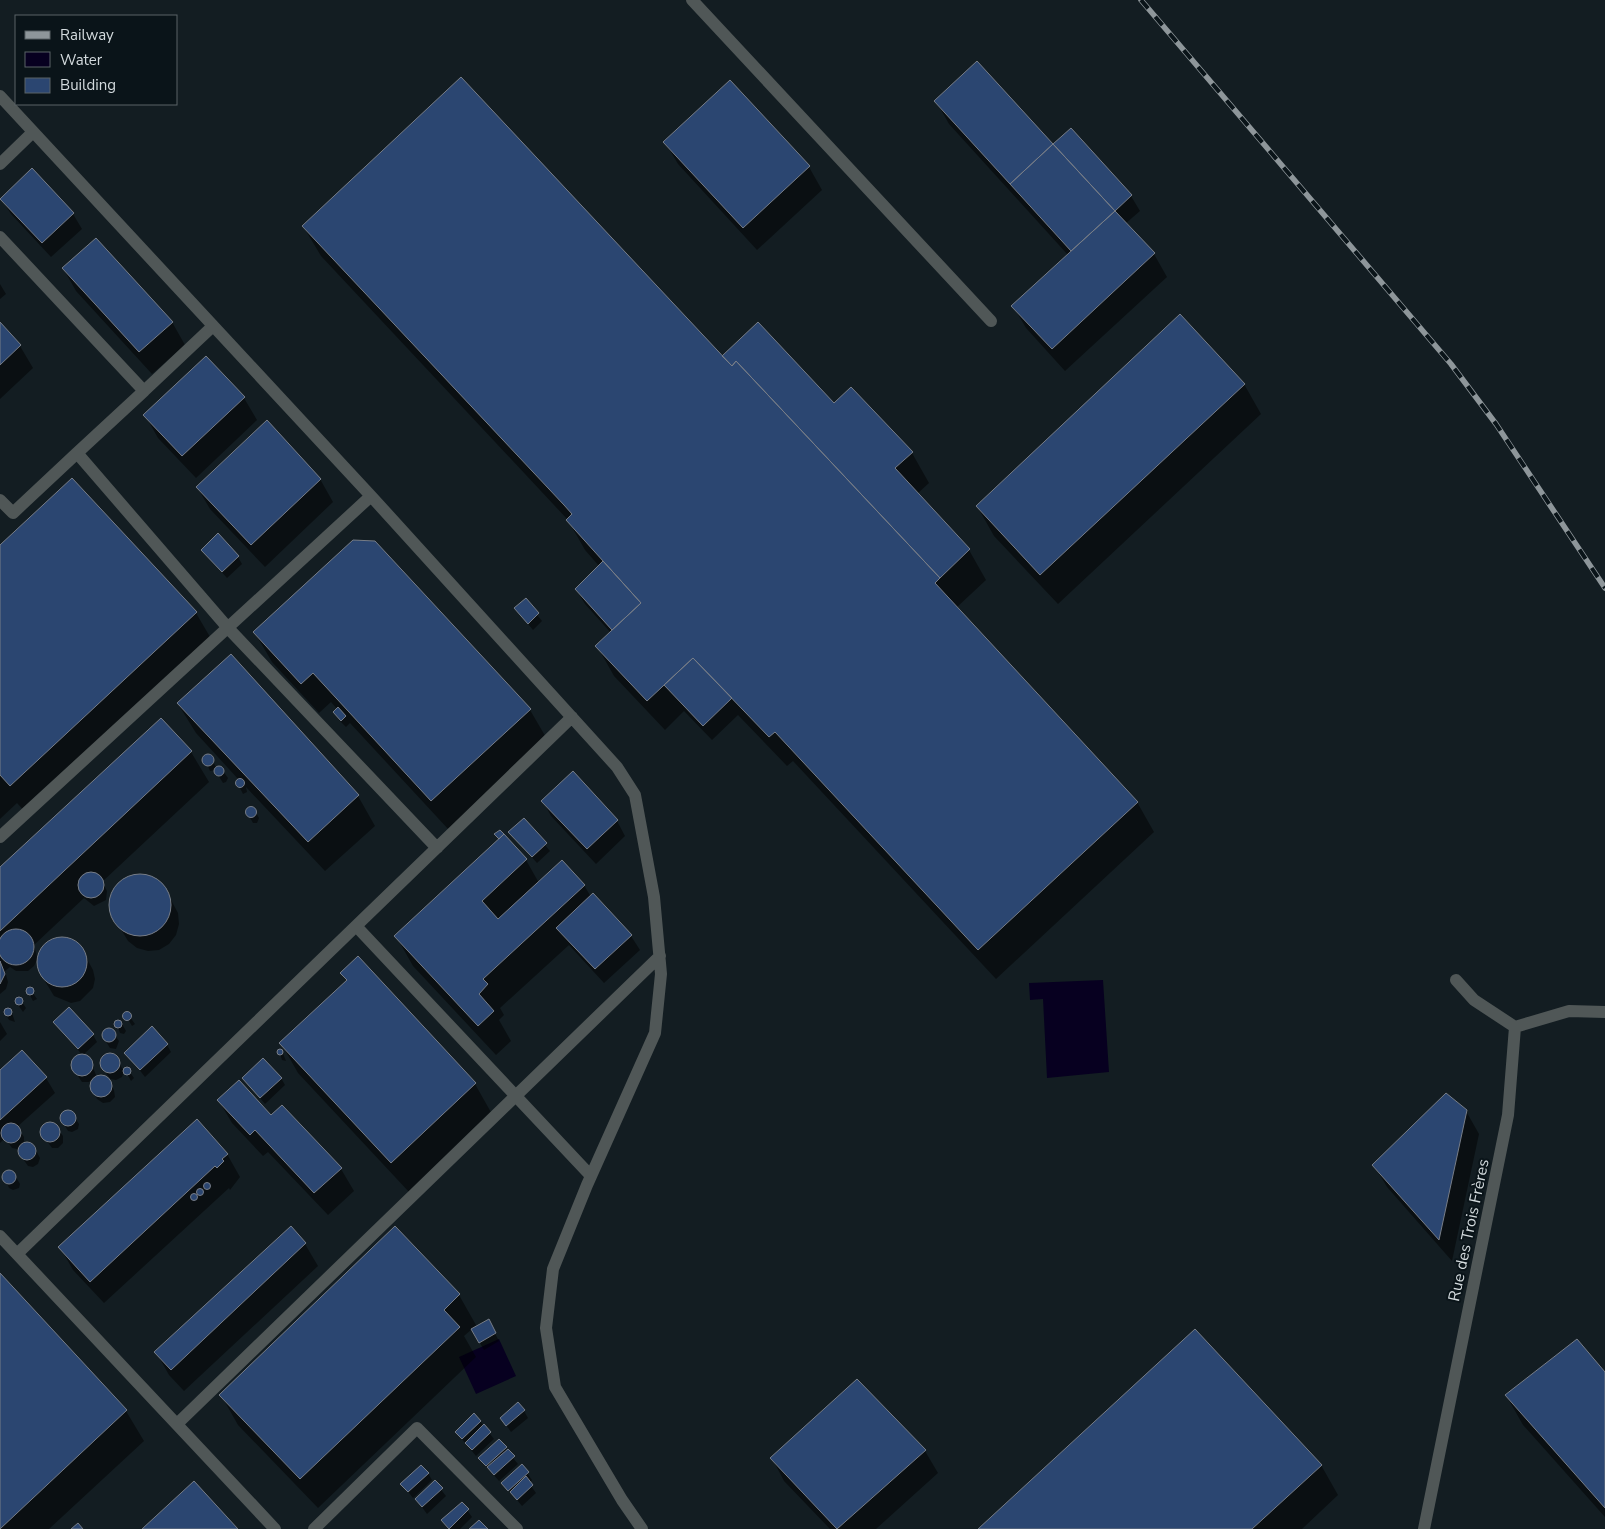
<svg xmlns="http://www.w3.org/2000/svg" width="1605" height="1529" font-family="'Nunito Sans',sans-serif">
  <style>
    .water { fill: #070020 }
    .shadow { fill: #0007 }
    .building { fill: #2b4671; stroke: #777d87 }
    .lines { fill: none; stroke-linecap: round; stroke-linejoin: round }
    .service { stroke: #505757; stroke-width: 12 }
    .rail-casing { stroke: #8e969a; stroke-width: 5.5 }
    .rail { stroke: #0a1419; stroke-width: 4; stroke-dasharray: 11; stroke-linecap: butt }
    .labels { text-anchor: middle; stroke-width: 4; stroke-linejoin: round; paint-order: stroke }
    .street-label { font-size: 16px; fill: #d3dadd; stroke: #0a1419 }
  </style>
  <rect width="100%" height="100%" fill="#131d22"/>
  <path class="water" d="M1103,980L1109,1072L1047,1078L1043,999L1030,1000L1029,983Z
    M499,1339L516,1376L476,1394L459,1357Z"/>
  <path class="shadow" d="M936,101L1053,145L1070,130L1131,196L1140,211L1125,224L1154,254L1167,277L1065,371L1026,328L1013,306L1068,255L949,124Z
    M665,142L809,167L822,190L757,250L678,164Z
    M2,200L73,214L82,229L51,257L11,214Z
    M303,226L722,358L834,404L851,389L912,453L929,483L917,494L969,550L986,580L956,608L1137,802L1154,832L996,979L793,761L787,766L738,715L712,740L684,711L665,730L614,676L597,646L611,633L585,604L576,589L599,566L585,550L568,520L321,256Z
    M63,268L172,322L185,345L152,374L76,291Z
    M0,284L6,294L0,299Z
    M0,324L20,346L33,368L0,399Z
    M206,357L244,398L257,420L196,478L158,438L145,415Z
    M1244,384L1261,414L1058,604L994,536L977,506Z
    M320,479L333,502L265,567L210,509L197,487Z
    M72,480L196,613L213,642L28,815L17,803L0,819V546Z
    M202,550L238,557L242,564L227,578Z
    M525,600L542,621L533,630L515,608Z
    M255,633L530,710L547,739L449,830L350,723L346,727L339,720L335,712L338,710L331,702L319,713L272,662Z
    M178,704L358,796L375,826L325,871L246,787L247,792L243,794L237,782L239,780L196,733Z
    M161,720L191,752L209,782L102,882L107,891L106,900L94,906L84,898L34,945L37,957L46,944L54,939L72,941L80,946L93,970L95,979L93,988L80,1001L71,1003L54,996L40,973L39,956L34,966L28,971H16L10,967L5,971L8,982L6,989L0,994V869Z
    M207,755L212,758L216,768L220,767L223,771L228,778L226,782L223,783L215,770L210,771L204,757Z
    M543,801L617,821L625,836L596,864L551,816Z
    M250,808L255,811L259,818L257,823H253L247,812Z
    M524,820L550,851L537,863L510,833Z
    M496,834L526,860L539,883L584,885L591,897L631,936L640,950L604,983L569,945L500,1008L504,1015L499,1020L511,1041L496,1055L413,966L396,936L499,840Z
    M134,876H145L156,880L164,887L178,913L179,924L176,935L169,944L159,950L148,951L137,948L128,941L113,916L111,905L116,889L124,881Z
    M342,973L475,1084L492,1114L409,1192L298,1073L281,1043L347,981Z
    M30,989L37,999L33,1001L27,990Z
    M20,999L26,1008L23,1012L16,1002Z
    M7,1009L11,1010L15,1022L9,1020L5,1013Z
    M127,1013L135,1024L132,1026L125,1014Z
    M0,1022L7,1034L0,1041Z
    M55,1022L93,1035L97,1042L83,1055L90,1060L96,1075L89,1082H82L73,1069V1062L77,1056H83Z
    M116,1022L122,1024L126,1031L124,1034L120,1033Z
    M107,1030H111L119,1041L116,1049L110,1048L103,1037Z
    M167,1045L171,1052L145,1077L126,1053Z
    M279,1051H282L286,1061L282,1060Z
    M108,1055L114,1056L124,1071L122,1077L116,1080L110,1079L101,1065L103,1059Z
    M127,1068L134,1078L131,1081L125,1070Z
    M0,1072L46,1078L55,1093L17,1127L24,1137V1144L33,1145L40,1158L38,1164L33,1167L28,1166L19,1153L22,1145L17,1149L12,1148L5,1138L0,1143Z
    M98,1076L105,1077L114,1090L115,1097L110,1102L103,1103L97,1099L93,1091L91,1084Z
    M243,1078H281L285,1085L265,1104Z
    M219,1101L271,1117L341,1169L354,1191L328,1215L268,1152L263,1156L232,1123Z
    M1466,1111L1479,1134L1452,1261L1387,1187L1374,1165Z
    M66,1112H71L79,1124L78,1129L72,1132L68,1131L61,1119Z
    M47,1123L54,1124L63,1136V1143L58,1148H52L41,1133L42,1127Z
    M227,1154L240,1177L230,1190L229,1188L104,1303L73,1270L60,1247Z
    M9,1171L13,1172L20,1184L19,1188L13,1190L9,1188L4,1176Z
    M395,1228L459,1295L476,1325L472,1329L492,1328L499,1341L484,1350L472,1329L464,1336L476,1357L318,1508L238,1425L221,1395Z
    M305,1244L318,1266L184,1391L169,1375L156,1352Z
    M0,1275L126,1411L144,1441L49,1529H0Z
    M1605,1374V1517L1523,1425L1506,1395Z
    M524,1411L528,1418L511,1432L501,1418Z
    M480,1421L494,1439L476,1456L456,1432Z
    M499,1441L518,1464L499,1481L479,1458Z
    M925,1451L938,1473L876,1529H830L784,1481L772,1458Z
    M1321,1465L1338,1495L1302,1529H980Z
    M522,1466L532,1480L529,1483L536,1493L522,1506L503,1483Z
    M428,1473L432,1480L413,1498L402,1484Z
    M435,1482L446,1496L427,1514L416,1499Z
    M462,1503L472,1517L460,1529H448L443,1521Z"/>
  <path class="building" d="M977,61L1053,144L1010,184L934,101Z
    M461,77L732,366L736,361L940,578L935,583L1138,802L978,950L775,732L769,737L693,658L647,701L595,646L641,603L566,520L572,514L564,505L302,226Z
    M730,80L810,166L743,228L663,142Z
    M1071,128L1132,195L1115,211L1053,144Z
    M1053,144L1115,211L1071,251L1010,184Z
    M32,168L74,213L42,243L0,199Z
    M1115,211L1155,253L1052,349L1011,306Z
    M96,238L173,322L139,352L62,268Z
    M1180,314L1245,384L1040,575L976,506Z
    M0,322L21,345L0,365Z
    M758,322L834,403L851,387L913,452L895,468L970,549L940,578L736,361L732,366L722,356Z
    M206,356L245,397L182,456L143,415Z
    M267,420L321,479L251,545L196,487Z
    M72,478L197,612L10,786L0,775V545Z
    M218,533L239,556L222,572L201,550Z
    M353,540L375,541L531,709L431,801L313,673L301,684L253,632Z
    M603,561L641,603L612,630L575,589Z
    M526,598L539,613L528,624L514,608Z
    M231,654L359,795L308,842L177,703Z
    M693,658L732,698L703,726L664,685Z
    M338,707L346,716L341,721L333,712Z
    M161,718L192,751L0,931V867Z
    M202 760a6 6 0 1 1 12 0a6 6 0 1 1-12 0Z
    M214 771a5 5 0 1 1 10 0a5 5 0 1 1-10 0Z
    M573,771L618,820L587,849L541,801Z
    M235.5 783a4.5 4.5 0 1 1 9 0a4.5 4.5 0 1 1-9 0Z
    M245.5 812a5.5 5.5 0 1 1 11 0a5.5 5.5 0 1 1-11 0Z
    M524,818L547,843L532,857L508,832Z
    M500,830L504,834L499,839L494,834Z
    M504,834L527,859L482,901L498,919L562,860L585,885L483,979L488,984L479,994L494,1011L478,1026L394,936Z
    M78 885a13 13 0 1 1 26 0a13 13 0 1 1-26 0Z
    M109 905a31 31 0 1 1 62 0a31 31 0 1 1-62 0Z
    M593,893L632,935L595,969L556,928Z
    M-2 947a18 18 0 1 1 36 0a18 18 0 1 1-36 0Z
    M37 962a25 25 0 1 1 50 0a25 25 0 1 1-50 0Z
    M358,956L476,1083L391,1163L279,1043L347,980L340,973Z
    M0,961L5,974L0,984Z
    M26 991a4 4 0 1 1 8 0a4 4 0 1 1-8 0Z
    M15 1001a4 4 0 1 1 8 0a4 4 0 1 1-8 0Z
    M69,1007L94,1034L78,1049L53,1022Z
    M4 1012a4 4 0 1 1 8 0a4 4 0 1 1-8 0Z
    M122.5 1016a4.5 4.5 0 1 1 9 0a4.5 4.5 0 1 1-9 0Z
    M114 1024a4 4 0 1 1 8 0a4 4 0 1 1-8 0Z
    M152,1026L168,1044L140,1070L124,1053Z
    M102 1035a7 7 0 1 1 14 0a7 7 0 1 1-14 0Z
    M277 1052a3 3 0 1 1 6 0a3 3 0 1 1-6 0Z
    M22,1050L47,1077L0,1120V1070Z
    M100 1063a10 10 0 1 1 20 0a10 10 0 1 1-20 0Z
    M71 1065a11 11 0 1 1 22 0a11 11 0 1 1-22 0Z
    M263,1058L282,1078L260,1098L242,1078Z
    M123 1071a4 4 0 1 1 8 0a4 4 0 1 1-8 0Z
    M90 1086a11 11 0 1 1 22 0a11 11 0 1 1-22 0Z
    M239,1080L271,1115L282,1105L342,1168L314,1193L255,1130L250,1135L217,1100Z
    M1446,1093L1467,1110L1439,1240L1372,1165Z
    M60 1118a8 8 0 1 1 16 0a8 8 0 1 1-16 0Z
    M197,1119L228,1154L222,1159L224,1161L217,1168L215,1166L90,1282L58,1247Z
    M40 1132a10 10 0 1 1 20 0a10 10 0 1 1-20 0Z
    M1 1133a10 10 0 1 1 20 0a10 10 0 1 1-20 0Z
    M18 1151a9 9 0 1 1 18 0a9 9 0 1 1-18 0Z
    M2 1177a7 7 0 1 1 14 0a7 7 0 1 1-14 0Z
    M203.5 1186a3.5 3.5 0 1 1 7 0a3.5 3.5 0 1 1-7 0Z
    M196.5 1192a3.5 3.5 0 1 1 7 0a3.5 3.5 0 1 1-7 0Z
    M190.5 1197a3.5 3.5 0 1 1 7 0a3.5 3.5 0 1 1-7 0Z
    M291,1226L306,1243L171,1370L154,1352Z
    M395,1226L460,1294L444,1310L460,1327L300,1479L219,1395Z
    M0,1273L127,1410L0,1529Z
    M489,1319L496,1333L479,1343L471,1329Z
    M1195,1329L1322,1465L1252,1529H978Z
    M1577,1339L1605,1372V1508L1505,1395Z
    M857,1379L926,1450L837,1529L770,1458Z
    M518,1402L525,1410L506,1426L500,1418Z
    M474,1413L481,1421L462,1439L455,1432Z
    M484,1424L491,1432L472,1450L465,1443Z
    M499,1439L507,1447L486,1466L478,1458Z
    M508,1449L515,1456L494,1475L487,1467Z
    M522,1464L529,1472L508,1491L501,1483Z
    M421,1465L429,1473L408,1492L400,1484Z
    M526,1476L533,1485L517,1500L510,1492Z
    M435,1480L443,1488L422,1507L415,1499Z
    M194,1481L238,1529H142Z
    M462,1502L469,1509L449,1529L441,1520Z
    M479,1520L488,1529H469Z
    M78,1523L83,1529H71Z"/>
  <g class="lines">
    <path class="service" d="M692,0L991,321
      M0,96L371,496L617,767L635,795L654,897L661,974L655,1033L587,1185L553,1269L546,1328L555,1387L622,1500L642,1529
      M0,164L33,132
      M0,237L144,391L213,326
      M144,391L77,453L228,628L437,848
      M0,500L13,513L77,453
      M0,837L371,496
      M356,926L591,1176
      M1456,980L1474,1000L1515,1027
      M0,1236L275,1529
      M17,1254L572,717
      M177,1424L660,956
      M314,1529L417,1428L517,1529
      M1424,1529L1508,1115L1515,1027L1569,1011L1605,1012"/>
    <g class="rail-casing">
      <path id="rail" d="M1141,0L1451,364L1496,424L1605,588"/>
    </g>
    <use href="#rail" class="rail"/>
  </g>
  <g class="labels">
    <g class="street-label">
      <text transform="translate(1468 1230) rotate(-78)" y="6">Rue des Trois Frères</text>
    </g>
  </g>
  <rect x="15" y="15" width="162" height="90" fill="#0a1419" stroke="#5a6367"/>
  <rect x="25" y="31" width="25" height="8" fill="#8e969a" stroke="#5a6367"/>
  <text x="60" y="40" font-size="15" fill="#d3dadd">Railway</text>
  <rect x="25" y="52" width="25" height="15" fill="#070020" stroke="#5a6367"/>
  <text x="60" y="65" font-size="15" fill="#d3dadd">Water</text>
  <rect x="25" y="78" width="25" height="15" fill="#2b4671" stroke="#5a6367"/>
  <text x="60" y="90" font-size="15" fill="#d3dadd">Building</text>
</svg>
